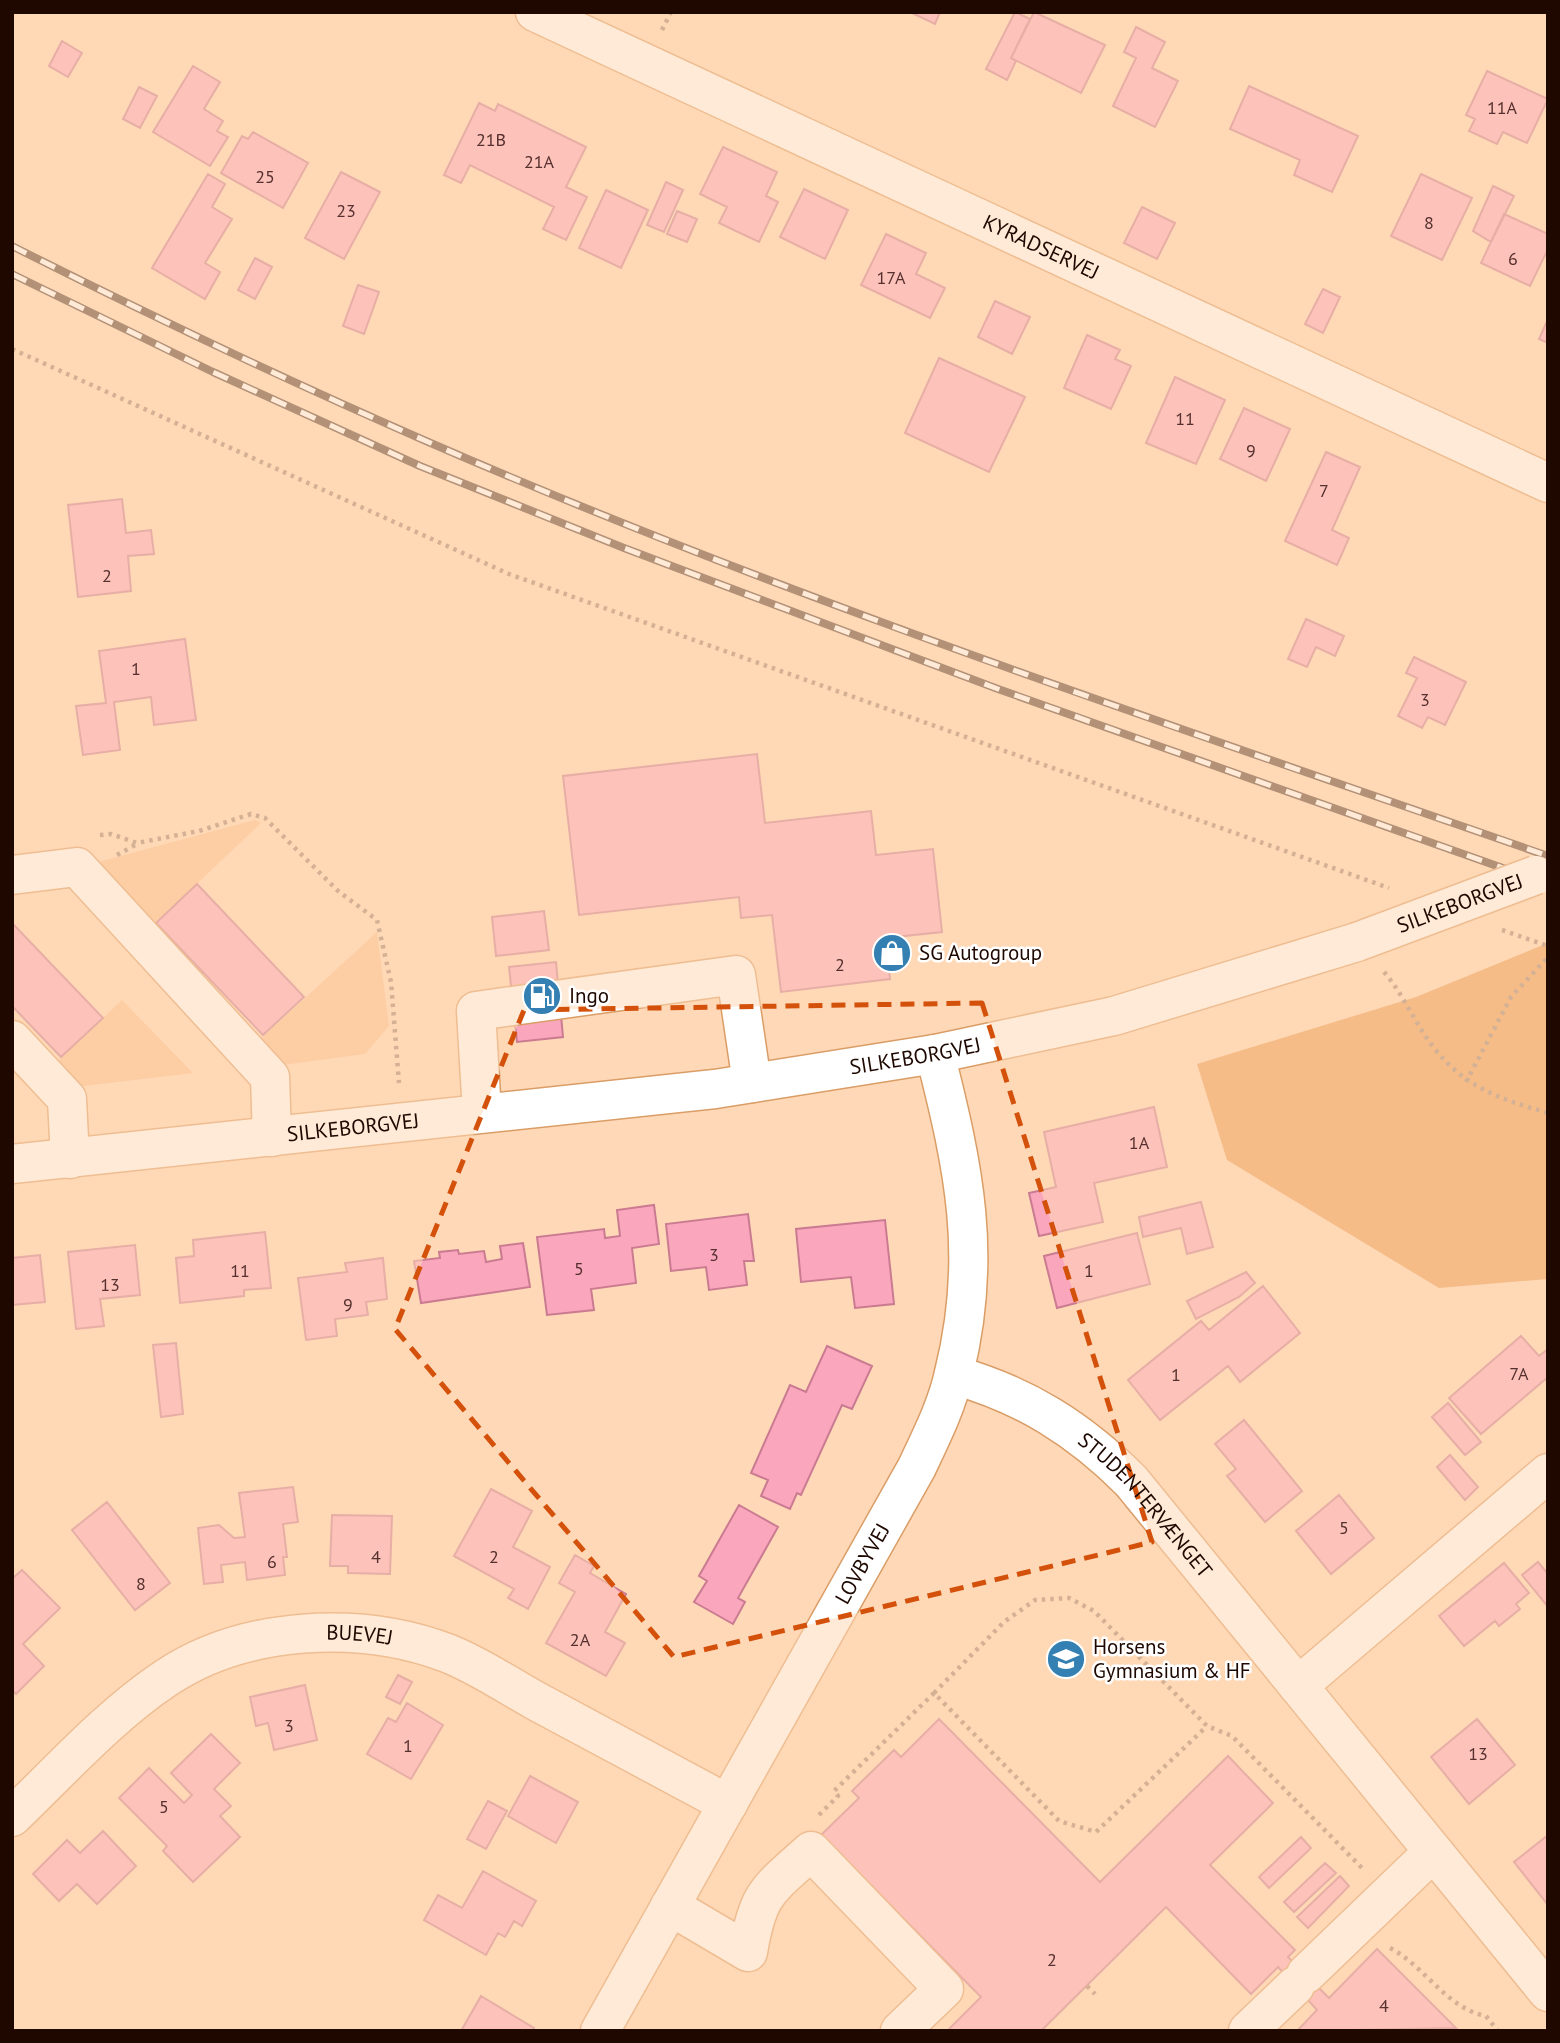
<svg xmlns="http://www.w3.org/2000/svg" width="1560" height="2043" font-family="'PT Sans',sans-serif">
  <style>
    .green { fill: #fac08d }
    .forest { fill: #e8994e }
    .building { fill: #faa7bd; stroke: #ca7b91; stroke-width: 2 }
    .lines { fill: none; stroke-linecap: round; stroke-linejoin: round }
    .minor-casing { stroke: #da9d66; stroke-width: 41 }
    .major-casing { stroke: #da9d66; stroke-width: 41 }
    .path { stroke: #a1816b; stroke-width: 4.5; stroke-dasharray: 3.5 5; stroke-linecap: butt }
    .minor { stroke: #fff; stroke-width: 38 }
    .major { stroke: #fff; stroke-width: 38 }
    .rail-casing { stroke: #553b2c; stroke-width: 8 }
    .rail { stroke: #fff; stroke-width: 5; stroke-dasharray: 16; stroke-linecap: butt }
    .major-bridge-casing { stroke: #da9d66; stroke-width: 41; stroke-linecap: butt }
    .major-bridge { stroke: #fff; stroke-width: 38 }
    .marked { fill: none; stroke: #d4510b; stroke-width: 5; stroke-dasharray: 14 9; stroke-linejoin: round }
    .labels { text-anchor: middle; stroke-width: 5; stroke-linejoin: round; paint-order: stroke }
    .number-label { font-size: 18px; fill: #55302f }
    .street-label { font-size: 21px; fill: #1e0800; stroke: #fff }
    .poi-label { font-size: 21px; fill: #1e0800; stroke: #fff; text-anchor: start }
  </style>
  <rect width="100%" height="100%" fill="#ffd8b7"/>
  <path class="green" d="M255,820L261,823L147,931L96,867L102,861Z
    M377,932L389,1026L365,1054L275,1066L255,1044Z
    M122,1000L193,1073L76,1087L54,1065Z"/>
  <path class="forest" d="M1548,943V1279L1439,1288L1227,1160L1197,1064L1416,997Z"/>
  <path class="building" d="M910,12H940L935,24Z
    M1015,12L1030,19L1011,58L1016,61L1007,80L986,69Z
    M1034,12L1105,45L1081,93L1011,58Z
    M1136,27L1165,42L1152,68L1178,81L1155,127L1113,106L1136,58L1124,52Z
    M62,41L82,53L68,77L49,66Z
    M193,66L220,82L204,109L223,121L217,131L228,137L210,166L153,132Z
    M1487,71L1548,99L1527,143L1503,132L1497,144L1469,131L1475,119L1466,115Z
    M1249,86L1358,136L1332,192L1294,175L1300,160L1230,129Z
    M139,87L157,96L140,128L123,119Z
    M479,103L495,111L498,104L586,147L566,187L587,197L566,240L543,229L554,207L470,165L461,183L444,175Z
    M253,132L308,163L283,208L221,173L242,136L248,139Z
    M723,147L777,172L766,196L778,202L759,242L719,223L727,207L700,194Z
    M341,172L380,192L344,259L305,238Z
    M208,174L225,184L212,207L232,219L205,263L220,272L205,299L152,268Z
    M1421,174L1472,198L1442,260L1391,236Z
    M666,182L683,190L664,232L647,225Z
    M1493,186L1514,196L1491,242L1473,231Z
    M804,189L848,210L825,259L780,237Z
    M606,190L648,210L621,268L579,248Z
    M1142,207L1175,223L1157,259L1124,243Z
    M677,211L697,219L687,242L667,234Z
    M1504,214L1548,234V249L1530,286L1481,263Z
    M886,234L926,253L916,274L945,288L930,318L861,285Z
    M255,258L272,267L255,299L238,290Z
    M358,285L379,292L364,334L343,326Z
    M1323,289L1340,297L1323,333L1305,324Z
    M995,301L1030,317L1012,354L978,337Z
    M1548,319V343L1539,339Z
    M1087,335L1120,350L1115,359L1131,366L1111,409L1064,388Z
    M939,358L1025,397L989,472L905,433Z
    M1175,377L1225,400L1196,464L1146,443Z
    M1244,408L1290,429L1266,481L1220,459Z
    M1326,452L1360,467L1332,530L1349,538L1337,565L1285,541Z
    M122,499L126,533L151,530L154,554L128,556L131,591L78,597L68,505Z
    M1306,619L1344,636L1335,656L1316,647L1307,667L1288,659Z
    M185,639L196,720L154,725L151,697L114,702L120,750L83,755L76,706L106,703L99,651Z
    M1414,657L1466,682L1445,725L1428,717L1422,728L1398,716L1417,678L1406,673Z
    M757,754L765,823L871,811L876,855L933,849L942,932L886,938L890,979L781,992L772,915L741,918L739,897L579,915L563,776Z
    M197,884L304,997L263,1035L156,923Z
    M544,911L549,950L496,956L492,917Z
    M12,923L103,1018L61,1057L12,1006Z
    M556,962L563,1037L517,1042L509,967Z
    M1154,1107L1167,1167L1094,1183L1103,1222L1039,1236L1029,1193L1056,1187L1044,1132Z
    M1201,1202L1213,1247L1187,1254L1181,1228L1143,1237L1139,1217Z
    M654,1205L659,1244L632,1248L636,1283L591,1289L594,1310L547,1315L537,1237L604,1229L605,1238L620,1236L617,1210Z
    M748,1214L754,1261H744L747,1285L709,1290L706,1267L671,1271L666,1224Z
    M885,1220L894,1304L855,1308L851,1277L801,1282L796,1229Z
    M265,1232L271,1288L244,1290V1296L180,1303L176,1258L194,1256L193,1240Z
    M1137,1233L1150,1284L1057,1308L1044,1256Z
    M523,1243L530,1287L421,1303L414,1261L440,1258L439,1252L458,1250L459,1254L484,1251L486,1262L502,1259L500,1246Z
    M135,1245L140,1295L100,1299L104,1326L76,1329L68,1252Z
    M40,1255L45,1302L12,1305V1258Z
    M383,1258L387,1299L366,1302L368,1315L335,1319L337,1336L306,1340L298,1278L347,1272L345,1263Z
    M1246,1272L1255,1283L1239,1297L1196,1319L1187,1301Z
    M1263,1286L1300,1333L1240,1382L1228,1366L1160,1420L1128,1380L1201,1321L1209,1330Z
    M1521,1336L1539,1356L1548,1349V1377L1481,1434L1449,1398Z
    M176,1343L183,1414L161,1417L153,1345Z
    M827,1346L872,1366L852,1409L842,1405L801,1495L797,1493L790,1509L761,1496L768,1480L751,1473L790,1385L806,1392Z
    M1448,1403L1481,1442L1465,1455L1432,1417Z
    M1244,1420L1302,1491L1265,1522L1227,1476L1236,1469L1215,1444Z
    M1450,1455L1478,1487L1465,1500L1437,1467Z
    M293,1487L298,1522L283,1524L287,1557H283L285,1575L247,1580L245,1562L221,1565L223,1582L204,1584L198,1528L219,1525L234,1538L245,1537L239,1493Z
    M491,1489L532,1511L513,1547L550,1567L528,1609L508,1598L514,1589L454,1556Z
    M1339,1495L1374,1538L1331,1574L1296,1531Z
    M107,1502L170,1583L135,1610L72,1530Z
    M739,1505L778,1527L738,1598L745,1602L733,1624L694,1602L707,1581L699,1576Z
    M332,1515L392,1516L390,1574L348,1573V1566H330Z
    M575,1555L594,1566L590,1573L626,1594L605,1632L625,1643L606,1676L546,1643L575,1592L559,1583Z
    M1538,1562L1548,1574V1607L1522,1575Z
    M1504,1563L1529,1593L1516,1604L1520,1609L1499,1626L1495,1621L1464,1646L1439,1616Z
    M22,1570L60,1608L23,1644L44,1666L16,1694L12,1690V1579Z
    M398,1675L412,1682L400,1704L386,1697Z
    M305,1685L317,1740L274,1750L268,1723L256,1726L250,1697Z
    M407,1703L443,1725L411,1779L367,1754L388,1718L396,1722Z
    M939,1719L1100,1882L1228,1756L1273,1803L1210,1865L1295,1950L1288,1957L1329,1998L1377,1949L1456,2028L1297,2031L1317,2010L1278,1967L1251,1994L1166,1907L1041,2031H947L981,1997L821,1835L859,1798L852,1791L894,1750L901,1757Z
    M1477,1719L1515,1765L1469,1804L1431,1757Z
    M211,1734L240,1763L214,1789L231,1806L220,1816L240,1837L193,1882L163,1851L167,1846L119,1798L149,1768L184,1803L192,1795L171,1773Z
    M530,1776L578,1802L556,1843L508,1816Z
    M488,1801L507,1811L486,1849L467,1839Z
    M103,1831L136,1866L97,1904L77,1884L59,1901L33,1874L67,1840L80,1853Z
    M1548,1835V1905L1514,1862Z
    M1301,1837L1311,1848L1269,1888L1259,1877Z
    M1325,1863L1336,1873L1294,1912L1284,1902Z
    M483,1871L536,1901L522,1926L514,1921L505,1937L498,1933L486,1955L424,1920L438,1895L462,1908Z
    M1340,1876L1349,1886L1308,1928L1297,1917Z
    M481,1996L534,2028L533,2031H461Z"/>
  <g class="lines">
    <g class="minor-casing">
      <g id="minor">
        <path id="s1" d="M535,12L1548,483"/>
        <path d="M12,875L77,867L270,1077L272,1137"/>
        <path d="M12,1040L67,1099L70,1159"/>
        <path d="M482,1113L476,1011L736,975L752,1083"/>
        <path id="s2" d="M954,1375C1025,1395 1079,1429 1131,1481L1548,1992"/>
        <path d="M1298,1686L1548,1473"/>
        <path id="s3" d="M12,1817C61,1770 109,1716 166,1678C244,1626 360,1620 447,1653C478,1665 507,1685 536,1701C600,1735 664,1770 728,1804"/>
        <path d="M670,1906L748,1952C758,1892 768,1890 811,1851L944,1989L900,2031"/>
        <path d="M1306,1974L1433,1852"/>
        <path id="s4" d="M600,2031L917,1467C931,1437 947,1406 954,1373C983,1257 964,1168 935,1054"/>
        <path d="M1248,2031L1295,1986"/>
      </g>
    </g>
    <g class="major-casing">
      <g id="major">
        <path id="s5" d="M12,1164L715,1089L935,1054L1114,1016L1357,942"/>
      </g>
    </g>
    <path class="path" d="M662,30L671,12
      M12,349L509,574L1389,888
      M100,835L111,834L137,843L199,831L251,814L265,818L338,891L377,920L391,982L399,1083
      M117,855L137,844
      M1502,930L1548,946
      M1384,972C1404,995 1415,1024 1434,1048C1466,1088 1500,1099 1548,1113
      M1466,1082L1511,997L1548,957
      M934,1693L1004,1622L1035,1600L1069,1598L1094,1611L1207,1726L1232,1736L1363,1869
      M819,1815L838,1796L834,1791L934,1693L1059,1821L1096,1832L1207,1726
      M1390,1948C1425,1966 1447,2009 1486,2016L1498,2031
      M1087,1986L1095,1994"/>
    <use href="#minor" class="minor"/>
    <use href="#major" class="major"/>
    <g class="rail-casing">
      <path id="rail" d="M12,246C149,315 286,380 426,441C791,600 1172,725 1548,856
        M12,274L213,372L420,466L624,548L998,689L1548,884"/>
    </g>
    <use href="#rail" class="rail"/>
    <g class="major-bridge-casing">
      <g id="major-bridge">
        <path id="s6" d="M1357,942L1536,875"/>
      </g>
    </g>
    <use href="#major-bridge" class="major-bridge"/>
  </g>
  <path d="M0 0H1560V2043H0ZM982,1003L1152,1542L674,1657L395,1329L524,1010Z" fill="#ffd8b7" fill-opacity=".55" fill-rule="evenodd"/>
  <path class="marked" d="M982,1003L1152,1542L674,1657L395,1329L524,1010Z"/>
  <defs>
    <g id="shop-disc" transform="scale(2.0125)"><circle r="9.5" fill="#3580b3" stroke="#fff"/><path d="M-5-2.5h2.3a2.7 3.5 0 0 1 5.4 0H5L5.5 6h-11ZM-1.5-2.5h3a1.5 2.3 0 0 0-3 0Z" fill="#fff"/></g>
    <g id="fuel-disc" transform="scale(2.0125)"><circle r="9.5" fill="#3580b3" stroke="#fff"/><path d="M-5.5-6h7V0h2V4h1.3V-2.5L3-4.5l.8-.8L6-3V5H2.5V1h-1V6h-7ZM-4.2-4.7v3.2H.2V-4.7Z" fill="#fff"/></g>
    <g id="university-disc" transform="scale(2.0125)"><circle r="9.5" fill="#3580b3" stroke="#fff"/><path d="M0-5L7-2L0 1L-7-2ZM-4 1L0 2.5L4 1V4Q0 6-4 4Z" fill="#fff"/></g>
  </defs>
  <g fill-rule="evenodd">
    <use href="#shop-disc" x="892" y="953"/>
    <use href="#fuel-disc" x="542" y="996"/>
    <use href="#university-disc" x="1066" y="1659"/>
  </g>
  <g class="labels">
    <g class="number-label">
      <text x="1502" y="114">11A</text>
      <text x="491" y="146">21B</text>
      <text x="539" y="168">21A</text>
      <text x="265" y="183">25</text>
      <text x="346" y="217">23</text>
      <text x="1429" y="229">8</text>
      <text x="1513" y="265">6</text>
      <text x="891" y="284">17A</text>
      <text x="1185" y="425">11</text>
      <text x="1251" y="457">9</text>
      <text x="1324" y="497">7</text>
      <text x="107" y="582">2</text>
      <text x="136" y="675">1</text>
      <text x="1425" y="706">3</text>
      <text x="840" y="971">2</text>
      <text x="1139" y="1149">1A</text>
      <text x="714" y="1261">3</text>
      <text x="579" y="1275">5</text>
      <text x="240" y="1277">11</text>
      <text x="1089" y="1277">1</text>
      <text x="110" y="1291">13</text>
      <text x="348" y="1311">9</text>
      <text x="1519" y="1380">7A</text>
      <text x="1176" y="1381">1</text>
      <text x="1344" y="1534">5</text>
      <text x="376" y="1563">4</text>
      <text x="494" y="1563">2</text>
      <text x="272" y="1568">6</text>
      <text x="141" y="1590">8</text>
      <text x="580" y="1646">2A</text>
      <text x="289" y="1732">3</text>
      <text x="408" y="1752">1</text>
      <text x="1478" y="1760">13</text>
      <text x="164" y="1813">5</text>
      <text x="1052" y="1966">2</text>
      <text x="1384" y="2012">4</text>
    </g>
    <g class="street-label">
      <text dy="7" stroke="none"><textPath href="#s1" startOffset="558">KYRADSERVEJ</textPath></text>
      <text dy="7" stroke="none"><textPath href="#s6" startOffset="110">SILKEBORGVEJ</textPath></text>
      <text dy="7" stroke="none"><textPath href="#s5" startOffset="910">SILKEBORGVEJ</textPath></text>
      <text dy="7" stroke="none"><textPath href="#s5" startOffset="343">SILKEBORGVEJ</textPath></text>
      <text dy="7" stroke="none"><textPath href="#s2" startOffset="236">STUDENTERVÆNGET</textPath></text>
      <text dy="7" stroke="none"><textPath href="#s4" startOffset="536">LOVBYVEJ</textPath></text>
      <text dy="7" stroke="none"><textPath href="#s3" startOffset="410">BUEVEJ</textPath></text>
    </g>
    <g class="poi-label">
      <text x="919" y="960">SG Autogroup</text>
      <text x="569" y="1003">Ingo</text>
      <text x="1093" y="1654">Horsens<tspan x="1093" dy="24">Gymnasium &amp; HF</tspan></text>
    </g>
  </g>
  <rect width="1560" height="2043" fill="none" stroke="#1e0800" stroke-width="28"/>
</svg>
